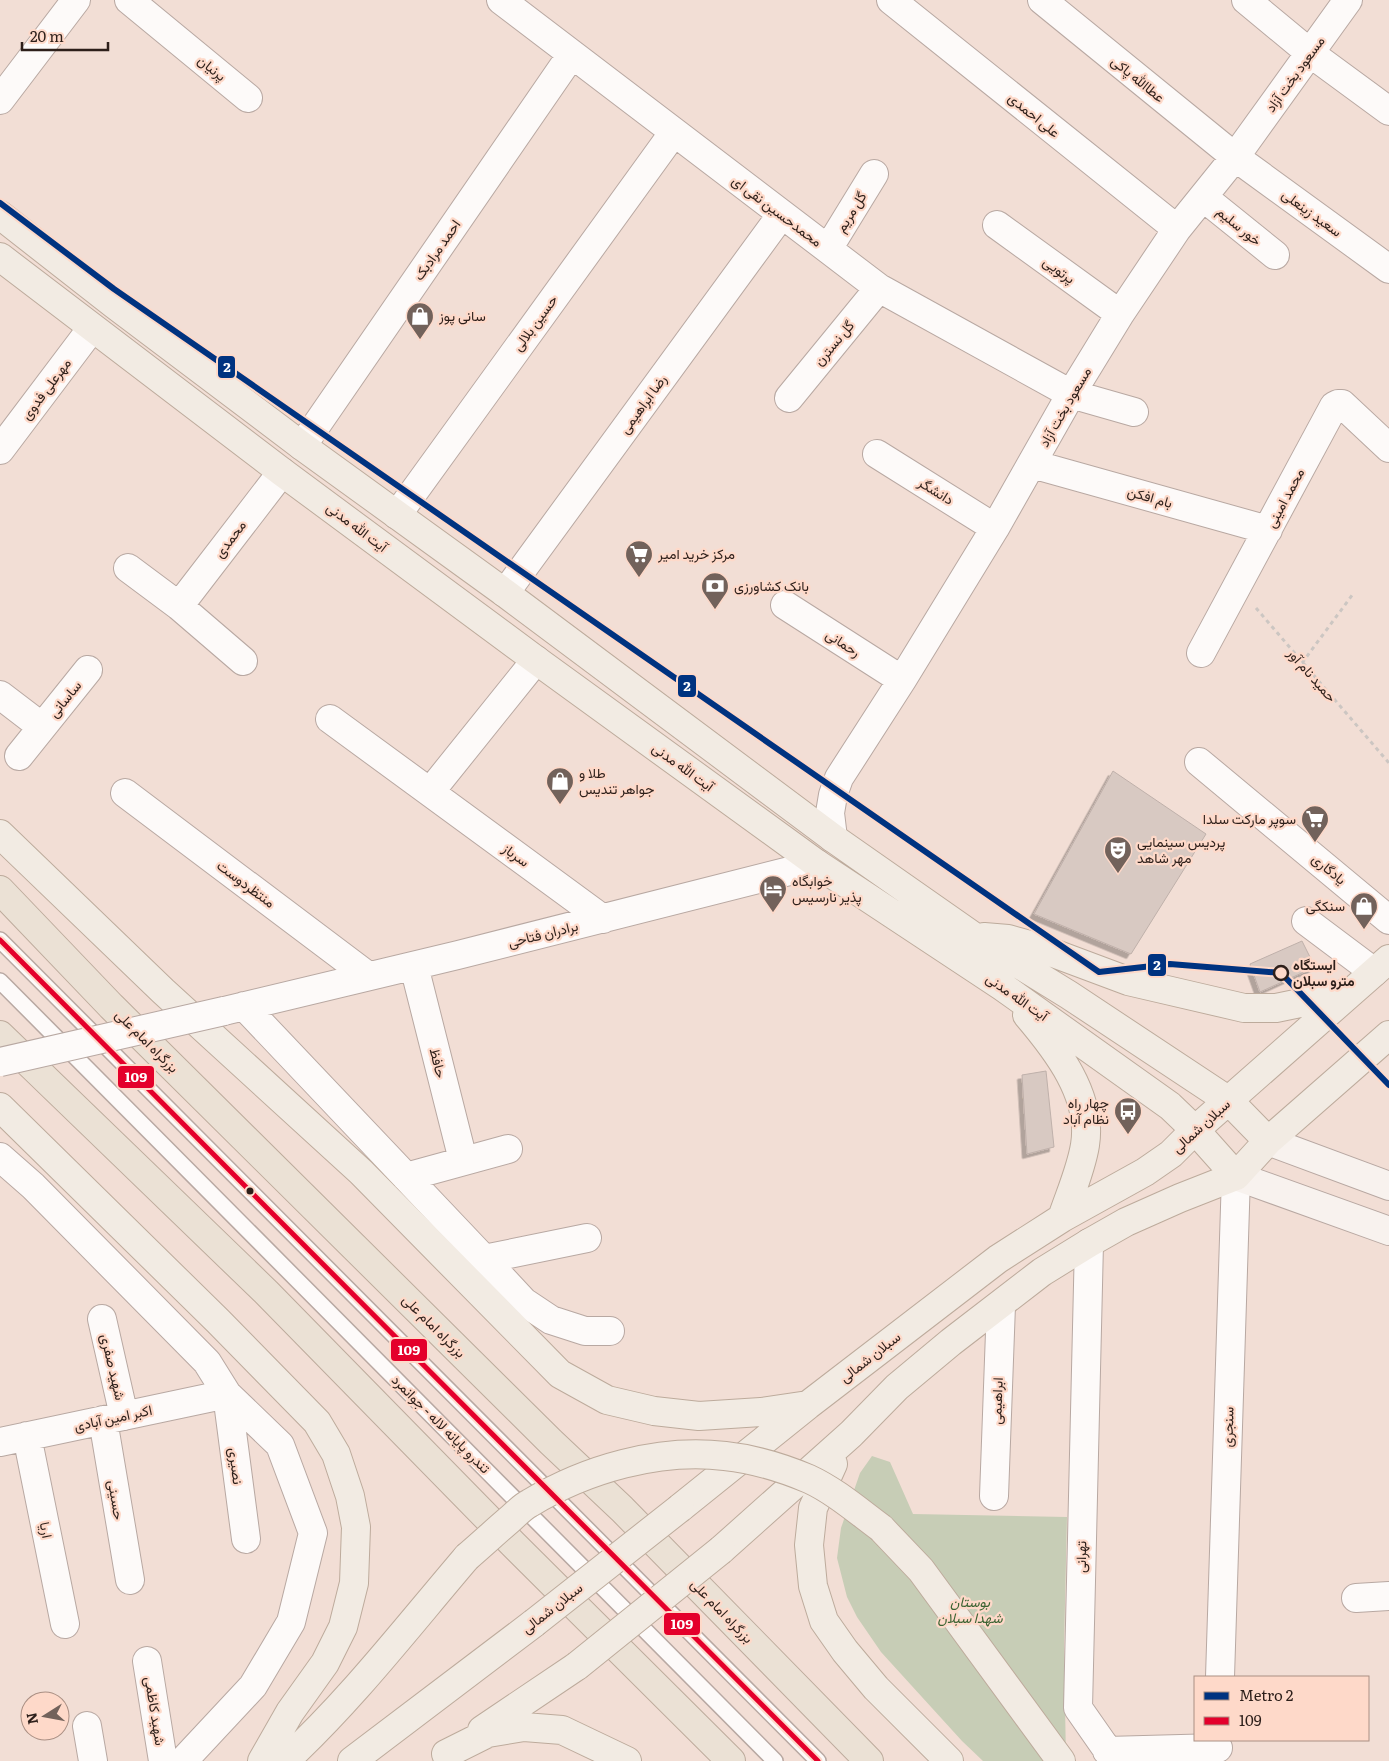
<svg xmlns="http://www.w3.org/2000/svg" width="1389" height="1761" font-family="Literata,Vazirmatn,serif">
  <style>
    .green { fill: #c7cdb6 }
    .building { fill: #d8c9c2; stroke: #bfb0aa; filter: url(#shadow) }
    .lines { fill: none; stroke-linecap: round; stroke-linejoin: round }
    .lane-casing { stroke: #b8a8a2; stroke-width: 18 }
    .street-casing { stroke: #b8a8a2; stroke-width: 30 }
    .secondary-casing { stroke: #b8a8a2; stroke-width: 30 }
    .primary-casing { stroke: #bdab9c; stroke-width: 30 }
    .highway-casing { stroke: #bdab9c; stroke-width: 30 }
    .path { stroke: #ccc6c2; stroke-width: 3; stroke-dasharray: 4 4; stroke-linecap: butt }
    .lane { stroke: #fdfaf9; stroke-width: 15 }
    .street { stroke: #fdfaf9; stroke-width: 28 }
    .secondary { stroke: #f8f2ee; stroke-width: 28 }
    .primary { stroke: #f2ebe3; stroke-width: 28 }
    .highway { stroke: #ebe1d5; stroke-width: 28 }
    .street-bridge-casing { stroke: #b8a8a2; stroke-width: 30; stroke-linecap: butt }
    .primary-bridge-casing { stroke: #bdab9c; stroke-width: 30; stroke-linecap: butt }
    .street-bridge { stroke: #fdfaf9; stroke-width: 28 }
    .primary-bridge { stroke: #f2ebe3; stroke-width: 28 }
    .bus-1-casing { stroke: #fed9c9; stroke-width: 9 }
    .bus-1 { stroke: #e4002b; stroke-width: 5 }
    .metro-1-casing { stroke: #fed9c9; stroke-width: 10 }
    .metro-1 { stroke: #003380; stroke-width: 6 }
    .stop-dot { fill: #fed9c9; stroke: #2d1f1a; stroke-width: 2.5 }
    .bus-dot { fill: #2d1f1a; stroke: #fed9c9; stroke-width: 2 }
    .labels { text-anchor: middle; stroke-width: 4.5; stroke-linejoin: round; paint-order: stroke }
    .street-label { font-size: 14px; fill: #2d1f1a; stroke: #fed9c9 }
    .poi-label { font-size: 14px; fill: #2d1f1a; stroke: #fed9c9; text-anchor: start }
    .stop-label { font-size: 14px; font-weight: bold; fill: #2d1f1a; stroke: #fed9c9; text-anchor: start }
    .park-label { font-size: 14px; font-style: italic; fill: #3b6332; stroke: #fed9c9 }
    .line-badge { stroke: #fed9c9; stroke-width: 2 }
    .badge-label { font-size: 14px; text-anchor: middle; font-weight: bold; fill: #fff }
  </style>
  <defs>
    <filter id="shadow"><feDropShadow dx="-4.5" dy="4.5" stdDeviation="0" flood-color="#0004"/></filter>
  </defs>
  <rect width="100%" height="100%" fill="#f2ded5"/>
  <path class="green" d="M872,1456L890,1462L913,1514L1067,1517L1064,1647L1066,1761H983L962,1741L881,1652L857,1617L847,1597L837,1558L841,1528L860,1473Z"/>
  <path class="building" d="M1113,771L1206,834L1131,954L1034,914Z
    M1302,941L1315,967L1260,992L1250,964Z
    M1046,1071L1054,1147L1027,1154L1022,1075Z"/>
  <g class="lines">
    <g class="lane-casing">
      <path id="lane" d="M0,940L818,1761
        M0,981L775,1761"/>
    </g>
    <g class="street-casing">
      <path id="street" d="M129,0L248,98
        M501,0L879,288L1071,394L1134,412
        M891,0L1177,229
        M1042,0L1235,157L1389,269
        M1246,0L1310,53L1389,111
        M0,100L76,0
        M1203,197L1275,255
        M997,225L1120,314
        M828,249L874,174
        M789,398L879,288
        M302,446L572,54
        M0,450L92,328
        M877,454L995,528
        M1032,464L1268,530
        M397,515L674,132
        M128,568L179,606L243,661
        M505,593L782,214
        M785,605L902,680
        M179,606L282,472
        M1201,653L1334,406L1338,404H1342L1389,448
        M0,695L42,727
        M330,719L603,919
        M19,756L88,670
        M1199,762L1389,920
        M430,792L536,660
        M125,793L368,976
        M833,838L830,813L833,795L839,778L902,680L995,528L1071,394L1120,314L1177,229L1235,157L1348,0
        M1306,921L1374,972
        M414,966L463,1160
        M244,1006L484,1259L587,1238
        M224,1011L458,955L817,864
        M0,1157L33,1186L207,1362L227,1394L280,1445L313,1533L291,1622L253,1686L183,1761
        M406,1177L508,1149
        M1089,1243L1078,1708L1115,1761
        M484,1259L524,1302L551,1320L585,1331H610
        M102,1319L124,1416
        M103,1420L130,1580
        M27,1436L65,1624
        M0,1442L227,1394L246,1539
        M994,1496L1001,1305
        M1356,1598L1389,1596
        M147,1661L163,1761
        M1220,1677L1236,1176
        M87,1726L93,1761
        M1107,1751L1218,1748"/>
    </g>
    <g class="secondary-casing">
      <path id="secondary" d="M1268,1141L1389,1186
        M1236,1176L1389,1231"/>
    </g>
    <g class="primary-casing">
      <path id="primary" d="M0,215L115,305L302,446L505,593L833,838L973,936L1069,995L1229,1101L1268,1141
        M0,257L282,472L536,660L817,864L1003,987L1170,1106L1195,1130L1236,1176
        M0,834L163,991L361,1172L560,1374L607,1400L654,1411L699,1416L761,1412L808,1405
        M984,937L1008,939L1037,947L1128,981L1244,1008H1276L1349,993
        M1027,1015C1056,1049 1093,1096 1085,1145C1081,1170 1070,1194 1062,1218
        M0,1107L218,1321L317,1422L336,1454L350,1496L356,1527L354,1583L343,1627L325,1663L290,1712L262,1761
        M833,1464L813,1508L809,1545L813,1586L824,1621L845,1651L876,1688L949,1761
        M680,1508L808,1405L998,1259L1062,1218L1145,1172L1171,1154L1195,1130L1389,959
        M881,1528L921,1570L1061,1761
        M721,1550L851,1434L897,1387L951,1342L1042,1272L1089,1243L1126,1222L1180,1198L1236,1176L1268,1141L1389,1035
        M482,1730L577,1666
        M446,1754L488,1733L524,1727L562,1730L627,1761
        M285,1761C352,1699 408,1626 467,1557
        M352,1761L534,1623"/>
    </g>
    <g class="highway-casing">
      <path id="highway" d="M0,890L111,1006L551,1442L622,1509L869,1761
        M0,1035L266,1292L513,1544L731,1761"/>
    </g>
    <path class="path" d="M1256,608L1389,763
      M1302,663L1353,594"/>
    <use href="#lane" class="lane"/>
    <use href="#street" class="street"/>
    <use href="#secondary" class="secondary"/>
    <use href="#primary" class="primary"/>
    <use href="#highway" class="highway"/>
    <g class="street-bridge-casing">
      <path id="street-bridge" d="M0,1062L224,1011"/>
    </g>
    <g class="primary-bridge-casing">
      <path id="primary-bridge" d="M467,1557C481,1545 495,1532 509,1520C516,1514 522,1507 530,1503C586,1469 659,1448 725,1456C753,1459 783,1468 809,1479C835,1491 858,1511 881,1528
        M534,1623L680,1508
        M577,1666L721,1550"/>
    </g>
    <use href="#street-bridge" class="street-bridge"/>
    <use href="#primary-bridge" class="primary-bridge"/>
    <g class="bus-1-casing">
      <path id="bus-1" d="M0,940L818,1761"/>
    </g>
    <use href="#bus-1" class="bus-1"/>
    <g class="metro-1-casing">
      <path id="metro-1" d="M0,203L114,289L1099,972L1170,964L1281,973L1389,1085"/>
    </g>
    <use href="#metro-1" class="metro-1"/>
  </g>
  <defs>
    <g id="shop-pin" transform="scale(1.4375)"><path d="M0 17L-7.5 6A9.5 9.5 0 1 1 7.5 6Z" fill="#72625b" stroke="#fed9c9"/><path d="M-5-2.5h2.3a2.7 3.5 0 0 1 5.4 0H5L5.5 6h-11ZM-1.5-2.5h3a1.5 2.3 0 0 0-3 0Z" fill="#fff"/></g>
    <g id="supermarket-pin" transform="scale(1.4375)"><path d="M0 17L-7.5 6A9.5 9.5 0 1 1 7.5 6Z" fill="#72625b" stroke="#fed9c9"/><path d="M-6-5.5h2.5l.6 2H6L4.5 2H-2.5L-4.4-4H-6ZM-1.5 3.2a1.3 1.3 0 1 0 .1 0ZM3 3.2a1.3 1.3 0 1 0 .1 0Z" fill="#fff"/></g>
    <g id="bank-pin" transform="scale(1.4375)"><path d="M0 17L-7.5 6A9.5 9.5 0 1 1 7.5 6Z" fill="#72625b" stroke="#fed9c9"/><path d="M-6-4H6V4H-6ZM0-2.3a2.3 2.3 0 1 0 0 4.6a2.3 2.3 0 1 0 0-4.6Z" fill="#fff"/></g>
    <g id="theatre-pin" transform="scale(1.4375)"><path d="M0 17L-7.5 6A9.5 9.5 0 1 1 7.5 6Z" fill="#72625b" stroke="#fed9c9"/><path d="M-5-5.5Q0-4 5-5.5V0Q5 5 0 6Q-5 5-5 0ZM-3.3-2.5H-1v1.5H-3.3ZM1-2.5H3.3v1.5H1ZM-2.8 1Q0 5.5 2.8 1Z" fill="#fff"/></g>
    <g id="hotel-pin" transform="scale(1.4375)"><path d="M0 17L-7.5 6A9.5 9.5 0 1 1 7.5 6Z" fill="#72625b" stroke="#fed9c9"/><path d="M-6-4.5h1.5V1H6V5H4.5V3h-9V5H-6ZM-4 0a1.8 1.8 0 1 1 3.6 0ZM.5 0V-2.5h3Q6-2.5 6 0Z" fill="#fff"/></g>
    <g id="bus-pin" transform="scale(1.4375)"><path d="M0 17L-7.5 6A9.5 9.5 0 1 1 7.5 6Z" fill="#72625b" stroke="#fed9c9"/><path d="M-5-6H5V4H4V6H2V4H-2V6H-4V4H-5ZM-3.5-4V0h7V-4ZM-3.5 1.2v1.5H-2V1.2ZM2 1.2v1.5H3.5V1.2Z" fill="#fff"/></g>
  </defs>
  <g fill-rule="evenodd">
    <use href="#shop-pin" x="420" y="316"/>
    <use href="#supermarket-pin" x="639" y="554"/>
    <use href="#bank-pin" x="715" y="586"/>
    <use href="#shop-pin" x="560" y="781"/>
    <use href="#supermarket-pin" x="1315" y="819"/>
    <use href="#theatre-pin" x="1118" y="850"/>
    <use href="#hotel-pin" x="773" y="889"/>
    <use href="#shop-pin" x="1364" y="906"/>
    <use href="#bus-pin" x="1128" y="1111"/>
  </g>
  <circle class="stop-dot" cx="1281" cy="973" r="7"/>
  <circle class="bus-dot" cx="250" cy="1191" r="4.5"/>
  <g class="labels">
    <g class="street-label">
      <text transform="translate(212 68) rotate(39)" y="5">پرنیان</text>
      <text transform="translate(1295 74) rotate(-54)" y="5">مسعود بخت آزاد</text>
      <text transform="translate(1138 79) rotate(39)" y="5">عطاالله پاکی</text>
      <text transform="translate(1034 115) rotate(39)" y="5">علی احمدی</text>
      <text transform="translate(777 211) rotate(37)" y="5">محمدحسین نقی ای</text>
      <text transform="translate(851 212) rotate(-58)" y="5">گل مریم</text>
      <text transform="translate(1312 213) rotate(36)" y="5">سعید زینعلی</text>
      <text transform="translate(1239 226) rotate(39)" y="5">خور سلیم</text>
      <text transform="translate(437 250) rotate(-55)" y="5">احمد مرادبک</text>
      <text transform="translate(1059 270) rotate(36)" y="5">پرتویی</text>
      <text transform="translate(535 323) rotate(-54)" y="5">حسین بلالی</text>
      <text transform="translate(834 343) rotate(-50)" y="5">گل نسترن</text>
      <text transform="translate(46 389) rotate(-53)" y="5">مهرعلی فدوی</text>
      <text transform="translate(643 404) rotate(-54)" y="5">رضا ابراهیمی</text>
      <text transform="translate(1065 407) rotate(-60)" y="5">مسعود بخت آزاد</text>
      <text transform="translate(936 491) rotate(32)" y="5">دانشگر</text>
      <text transform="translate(1150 497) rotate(16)" y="5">بام افکن</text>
      <text transform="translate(1285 498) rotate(-62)" y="5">محمد امینی</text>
      <text transform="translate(357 527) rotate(37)" y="5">آیت الله مدنی</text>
      <text transform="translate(230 539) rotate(-53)" y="5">محمدی</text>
      <text transform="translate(843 643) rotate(33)" y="5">رحمانی</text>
      <text transform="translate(1312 675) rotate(49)" y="5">حمید نام آور</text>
      <text transform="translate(65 699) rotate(-51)" y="5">ساسانی</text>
      <text transform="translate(683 767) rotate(36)" y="5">آیت الله مدنی</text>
      <text transform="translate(516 855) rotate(36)" y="5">سرباز</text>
      <text transform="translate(1329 869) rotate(40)" y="5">یادگاری</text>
      <text transform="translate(246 884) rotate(37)" y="5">منتظردوست</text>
      <text transform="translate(543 934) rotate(-14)" y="5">برادران فتاحی</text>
      <text transform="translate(1017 997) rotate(35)" y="5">آیت الله مدنی</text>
      <text transform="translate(147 1041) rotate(45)" y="5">بزرگراه امام علی</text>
      <text transform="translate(438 1063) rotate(76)" y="5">حافظ</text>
      <text transform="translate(1201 1126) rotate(-42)" y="5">سبلان شمالی</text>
      <text transform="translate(434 1326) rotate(45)" y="5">بزرگراه امام علی</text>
      <text transform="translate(870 1357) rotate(-38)" y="5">سبلان شمالی</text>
      <text transform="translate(113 1367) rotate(77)" y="5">شهید صفری</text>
      <text transform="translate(997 1401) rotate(-88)" y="5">ابراهیمی</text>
      <text transform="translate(113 1418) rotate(-12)" y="5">اکبر امین آبادی</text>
      <text transform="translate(441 1424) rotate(45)" y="5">تندرو پایانه لاله - جوانمرد</text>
      <text transform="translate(1228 1427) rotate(-88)" y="5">سنجری</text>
      <text transform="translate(236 1466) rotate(83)" y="5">نصیری</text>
      <text transform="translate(116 1500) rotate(81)" y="5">حسینی</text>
      <text transform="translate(46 1530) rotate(79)" y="5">اریا</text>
      <text transform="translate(1081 1557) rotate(-89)" y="5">تهرانی</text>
      <text transform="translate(552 1608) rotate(-38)" y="5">سبلان شمالی</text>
      <text transform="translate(722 1611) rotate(46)" y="5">بزرگراه امام علی</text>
      <text transform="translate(155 1711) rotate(81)" y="5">شهید کاظمی</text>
    </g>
    <g class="poi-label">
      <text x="439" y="321">سانی پوز</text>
      <text x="658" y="559">مرکز خرید امیر</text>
      <text x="734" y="591">بانک کشاورزی</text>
      <text x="579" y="778">طلا و<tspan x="579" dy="16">جواهر تندیس</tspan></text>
      <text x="1296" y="824" text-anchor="end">سوپر مارکت سلدا</text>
      <text x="1137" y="847">پردیس سینمایی<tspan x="1137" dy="16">مهر شاهد</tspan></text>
      <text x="792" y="886">خوابگاه<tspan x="792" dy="16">پذیر نارسیس</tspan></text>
      <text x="1345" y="911" text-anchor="end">سنکگی</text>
      <text x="1109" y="1108" text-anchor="end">چهار راه<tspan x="1109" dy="16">نظام آباد</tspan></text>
    </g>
    <g class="stop-label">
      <text x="1293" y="970">ایستگاه<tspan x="1293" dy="16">مترو سبلان</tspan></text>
    </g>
    <g class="park-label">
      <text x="970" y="1607">بوستان<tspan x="970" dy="16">شهدا سبلان</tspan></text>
    </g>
  </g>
  <g class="line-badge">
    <rect x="217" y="355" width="19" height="24" rx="5" fill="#003380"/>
    <rect x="677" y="674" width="20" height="24" rx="5" fill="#003380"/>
    <rect x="1147" y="953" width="20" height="24" rx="5" fill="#003380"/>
    <rect x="117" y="1065" width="38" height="24" rx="5" fill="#e4002b"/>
    <rect x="390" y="1338" width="38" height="24" rx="5" fill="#e4002b"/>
    <rect x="663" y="1612" width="38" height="24" rx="5" fill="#e4002b"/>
  </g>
  <g class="badge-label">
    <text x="227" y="372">2</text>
    <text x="687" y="691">2</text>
    <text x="1157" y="970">2</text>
    <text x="136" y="1082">109</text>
    <text x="409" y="1355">109</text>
    <text x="682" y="1629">109</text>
  </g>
  <rect x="1194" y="1676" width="175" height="65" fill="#fed9c9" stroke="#aa8f83"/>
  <rect x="1204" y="1692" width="25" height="8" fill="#003380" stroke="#aa8f83"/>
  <text x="1239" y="1701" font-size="15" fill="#2d1f1a">Metro 2</text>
  <rect x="1204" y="1717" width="25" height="8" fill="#e4002b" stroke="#aa8f83"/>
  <text x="1239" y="1726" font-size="15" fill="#2d1f1a">109</text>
  <g transform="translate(45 1716) rotate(259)"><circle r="24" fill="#fed9c9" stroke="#aa8f83"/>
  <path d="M0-4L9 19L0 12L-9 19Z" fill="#72625b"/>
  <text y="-8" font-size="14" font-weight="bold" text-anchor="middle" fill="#2d1f1a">N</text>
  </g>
  <path d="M22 42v8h86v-8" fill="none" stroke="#2d1f1a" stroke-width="2.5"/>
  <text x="30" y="42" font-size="15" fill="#2d1f1a" stroke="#fed9c9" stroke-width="4" paint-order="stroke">20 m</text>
</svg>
